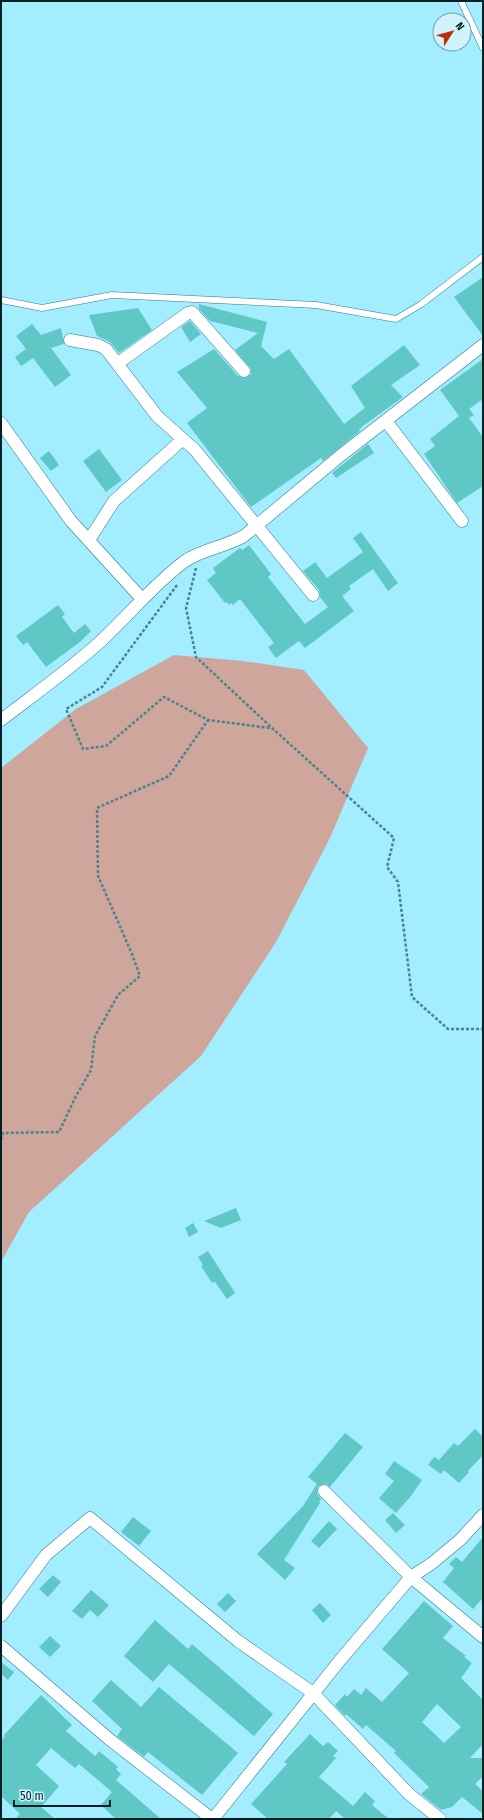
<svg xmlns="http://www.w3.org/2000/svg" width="484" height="1820" font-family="'Fira Sans Condensed',sans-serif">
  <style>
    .green { fill: #cea69b }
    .building { fill: #5fc8c6; fill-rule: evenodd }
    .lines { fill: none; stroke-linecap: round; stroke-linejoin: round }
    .service-casing { stroke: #2d7a8a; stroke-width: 7 }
    .minor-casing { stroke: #2d7a8a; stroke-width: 13 }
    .path { stroke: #4e828e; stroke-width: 2.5; stroke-dasharray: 3 2; stroke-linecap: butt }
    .service { stroke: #fff; stroke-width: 6 }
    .minor { stroke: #fff; stroke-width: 12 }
  </style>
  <rect width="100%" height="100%" fill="#a2edff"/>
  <path class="green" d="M174,655L243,661L304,670L368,748L330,838L276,942L201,1056L29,1212L1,1262V768L76,709Z"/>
  <path class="building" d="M483,277V336L454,297Z
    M199,304L267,322L261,346L274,359L289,349L344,424L365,408L351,386L404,345L420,365L391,385L403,397L363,426L359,430L360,431L323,461L321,458L251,507L187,423L207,408L177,372L214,349L238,376L246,378L251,374V369L235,350L258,333L210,321L199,309Z
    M138,308L152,330L119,353L110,342L97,336L89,315Z
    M190,321L201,334L190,342L181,327Z
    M32,324L41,335L61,328L64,344L51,348L71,375L55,387L33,358L21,366L15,357L26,349L16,336Z
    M483,359V399L469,409L474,415L469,418L483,437V486L457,503L424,454L435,446L430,439L459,416L440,390Z
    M368,444L374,453L336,478L332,473Z
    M99,449L122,480L106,492L83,461Z
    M49,451L59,465L51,471L40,458Z
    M361,532L398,583L388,591L373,569L349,586L351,589L342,596L354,611L305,648L299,641L276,658L268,647L274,643L240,599L233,605L231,603L229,605L227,602L225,603L207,580L216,573L213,568L240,548L242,550L249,545L271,574L268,577L305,624L328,607L320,597L319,590L303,571L315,562L327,578L363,552L353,538Z
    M58,605L65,614L62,617L74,633L85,624L91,631L80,642L46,667L27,642L23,645L16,636Z
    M236,1208L241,1220L221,1228L204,1221Z
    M193,1223L198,1232L189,1237L185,1228Z
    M208,1251L235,1293L227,1299L215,1282L212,1283L201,1266L203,1265L198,1257Z
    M475,1429L483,1437V1455L468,1471L469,1472L459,1483L444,1470L441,1474L428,1465L434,1457L439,1460L454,1443L458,1446Z
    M345,1433L363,1447L330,1487L326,1484L318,1486L317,1493L321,1499L319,1502L320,1503L284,1560L295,1568L285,1580L257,1554L303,1506L317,1484L308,1477Z
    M394,1461L422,1480L411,1496L396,1513L379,1498L394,1481L385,1474Z
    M393,1513L405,1525L396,1533L385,1520Z
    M133,1517L151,1531L139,1546L121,1532Z
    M329,1521L337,1529L319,1548L311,1541Z
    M483,1537V1598L473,1609L443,1582L454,1568L449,1564L456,1557L462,1562Z
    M53,1575L61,1582L48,1597L39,1589Z
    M91,1590L109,1605L98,1617L90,1610L82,1619L72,1611Z
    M228,1593L236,1601L225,1612L217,1604Z
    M424,1601L453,1626L443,1638L466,1656L464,1657L472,1663L461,1678L483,1700V1744L470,1758H483V1776L475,1784L483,1791V1814L462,1797L452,1807L441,1810L421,1794L429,1787L394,1753L396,1751L366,1725L363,1729L346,1714L345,1716L335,1705L345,1694L347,1697L354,1689L361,1695L366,1688L382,1702L409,1673L382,1649ZM437,1704L461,1727L444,1743L422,1722Z
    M320,1603L331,1615L323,1623L312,1610Z
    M155,1620L188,1649L192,1644L273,1714L254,1736L169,1664L153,1682L124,1656Z
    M50,1636L61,1646L50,1657L39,1647Z
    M1,1662L14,1672L8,1680L1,1674Z
    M111,1680L141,1707L159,1687L238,1753L202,1795L148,1752L144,1757L117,1736L122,1729L92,1701Z
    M41,1695L72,1725L66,1731L95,1756L99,1751L118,1767L116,1769L121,1774L116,1780L161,1819H116L101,1805L112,1792L79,1764L75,1768L51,1748L36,1765L59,1786L41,1807L55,1819H15L20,1814L1,1796V1741L5,1736L4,1735Z
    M310,1734L323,1746L328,1742L338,1751L333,1756L336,1758L319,1777L353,1806L365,1792L375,1801L372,1805L389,1819H345L336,1811L329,1819H268L251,1804L287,1764L284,1762Z"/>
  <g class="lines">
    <g class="service-casing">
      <path id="service" d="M461,1L483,48
        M1,300L42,308L112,295L316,305L396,319L420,305L483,257"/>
    </g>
    <g class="minor-casing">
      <path id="minor" d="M70,340L98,345L106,349L157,416L195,450L313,595
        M118,363L188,313L192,312L244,371
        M386,421L462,521
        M1,423L71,521L142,599
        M89,540L114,501L183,439
        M1,720C35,694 70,669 101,641C130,614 154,584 185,561C203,549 225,547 244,536L340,456L483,345
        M324,1491L411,1577L483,1637
        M1,1616L46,1555L90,1518L238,1641L313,1693L409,1794L440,1819
        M1,1646L109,1739L212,1819
        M213,1819L341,1659L411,1577L431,1564L460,1540L483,1515"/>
    </g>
    <path class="path" d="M196,568L186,608L196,657L272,728L394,838L387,867L398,882L412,997L448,1029H483
      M177,585L102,687L66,709L83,749L106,746L164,697L208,720L270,728
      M1,1140L3,1133L59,1132L76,1096L91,1070L95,1036L118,995L140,976L132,954L98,876L97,808L169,776L208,720"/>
    <use href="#service" class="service"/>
    <use href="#minor" class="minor"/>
  </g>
  <rect width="484" height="1820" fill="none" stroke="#012026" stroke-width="4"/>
  <g transform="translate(452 32) rotate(54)"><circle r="19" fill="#d0f4fc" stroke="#7d9fa6"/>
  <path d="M0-3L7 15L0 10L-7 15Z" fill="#b92f09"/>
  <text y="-6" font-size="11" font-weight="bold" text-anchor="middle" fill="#012026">N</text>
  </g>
  <path d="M14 1800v6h96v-6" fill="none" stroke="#012026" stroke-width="2"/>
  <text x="20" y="1800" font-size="12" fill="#012026" stroke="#d0f4fc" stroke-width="3" paint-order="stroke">50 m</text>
</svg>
